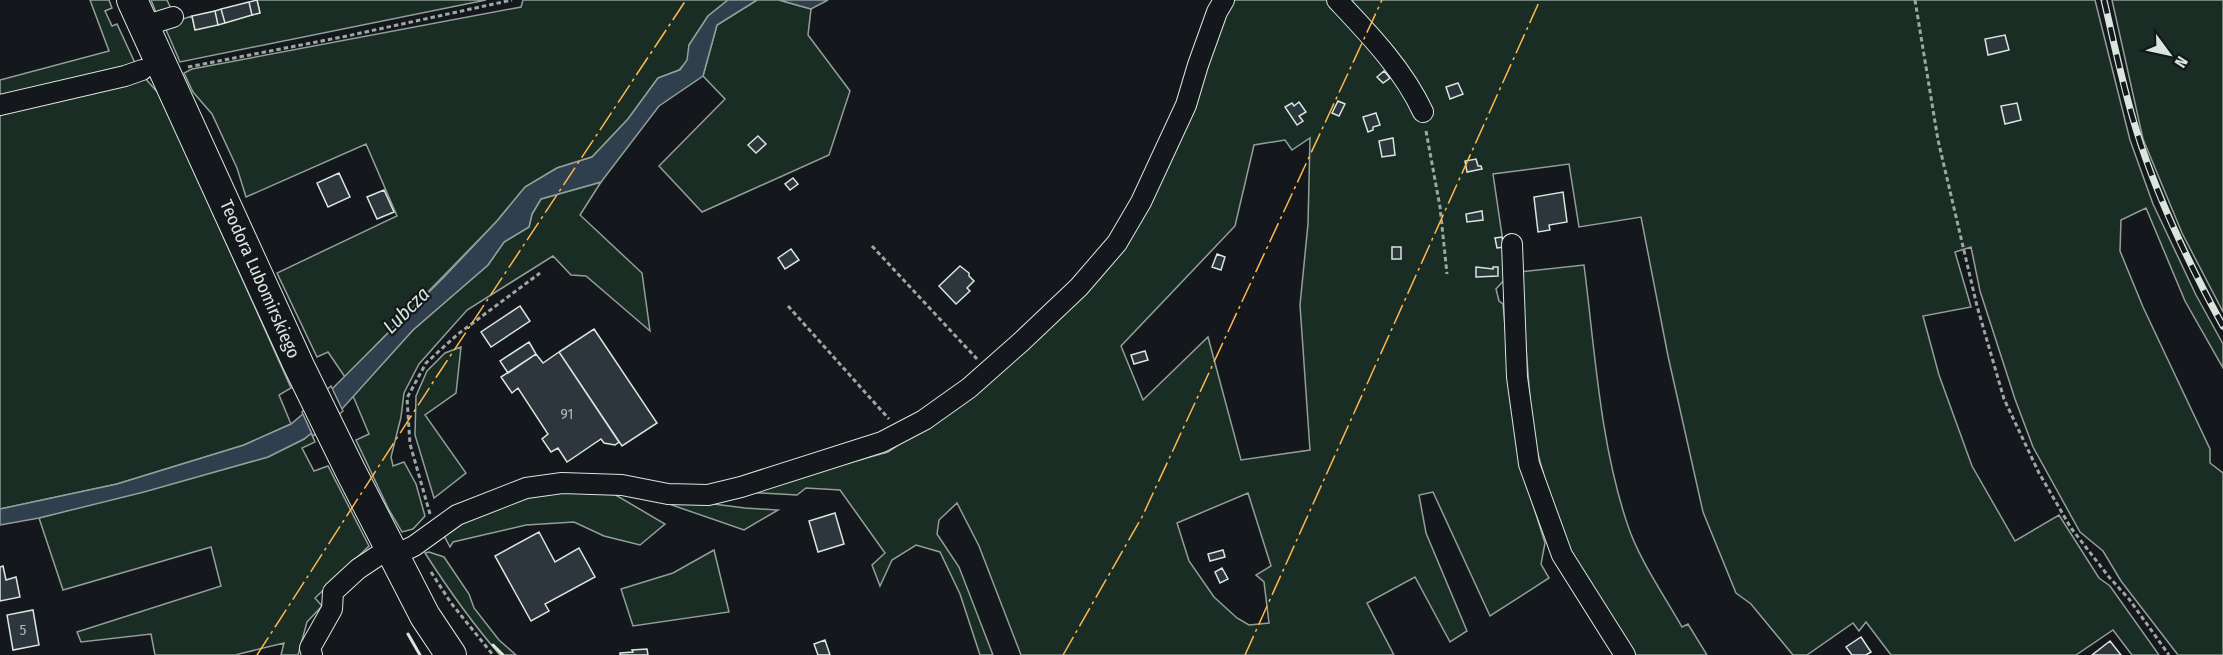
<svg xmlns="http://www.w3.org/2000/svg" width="2223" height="655" font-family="'Fira Sans Condensed',sans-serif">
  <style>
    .green { fill: #1a2d24; stroke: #939e99; stroke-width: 1.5; fill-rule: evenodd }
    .water { fill: #2f3f4d; stroke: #939e99; stroke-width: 1.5 }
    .pier { fill: #14181c; stroke: #939e99; stroke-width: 1.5 }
    .building { fill: #2c363c; stroke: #d8e6dc; stroke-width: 1.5 }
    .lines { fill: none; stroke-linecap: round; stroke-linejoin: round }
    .minor-casing { stroke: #d8e6dc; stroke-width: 22 }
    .highway-casing { stroke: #d8e6dc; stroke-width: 32 }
    .path { stroke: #9da8a2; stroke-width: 3; stroke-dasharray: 4.5 3; stroke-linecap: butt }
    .minor { stroke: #14181c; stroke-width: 20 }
    .highway { stroke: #14181c; stroke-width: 30 }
    .rail-casing { stroke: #d8e6dc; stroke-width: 7 }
    .rail { stroke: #14181c; stroke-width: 4.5; stroke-dasharray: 14; stroke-linecap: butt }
    .wall { stroke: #d8e6dc; stroke-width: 3 }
    .power { stroke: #ffb74d; stroke-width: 1.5; stroke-dasharray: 21 4.5 3 4.5; stroke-linecap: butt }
    .labels { text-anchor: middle; stroke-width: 4.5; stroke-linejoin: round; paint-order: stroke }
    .number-label { font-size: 15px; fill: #adbab4 }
    .street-label { font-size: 18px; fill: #d8e6dc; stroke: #14181c }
    .water-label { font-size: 20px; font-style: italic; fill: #d8e6dc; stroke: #14181c }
  </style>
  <rect width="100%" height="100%" fill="#14181c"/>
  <path class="green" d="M90,0H109L112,8L105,11L112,26L117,24L135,63L132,68L0,99V80L109,51Z
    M151,0H167L172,11L157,15Z
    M257,0H486L180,62L164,25L192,16L195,29L260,13Z
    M523,0H728L708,16L689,45L688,60L679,70L658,78L628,119L592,157L557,168L525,187L497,221L345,377L328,352L317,357L277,273L397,216L366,144L246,197L237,168L212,114L193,92L184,73L192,69L521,7Z
    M757,0H779L811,9L808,35L850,91L829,155L702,212L659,166L725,99L703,76L717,25Z
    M1230,0H1329L1420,88L1403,60L1344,0H2095L2130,140L2153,204L2196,295L2223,344V368L2185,301L2146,208L2121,220L2120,251L2143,307L2210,449V463L2223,473V655H2178L2121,581L2103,551L2080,532L2033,447L2015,399L1980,291L1971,247L1955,252L1971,307L1923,316L1939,375L1972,466L2015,541L2059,515L2099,578L2110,586L2159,655H2132L2113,630L2076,655H1891L1866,622L1859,631L1853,623L1807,655H1793L1751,604L1736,593L1703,512L1668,356L1641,217L1579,227L1569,164L1493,174L1508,276L1496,289L1499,301L1503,304L1514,425L1525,479L1545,543L1541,564L1549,578L1490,616L1433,492L1419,495L1426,533L1467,631L1450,642L1415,577L1367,603L1394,655H1021L979,546L957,503L939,520L937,534L959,567L993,655H980L960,594L940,552L916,545L892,560L880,586L872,565L885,553L840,490L806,488L797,495L744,492L888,452L938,418L1119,251ZM1310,138L1308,224L1300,305L1310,450L1241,460L1208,337L1143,400L1121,346L1235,226L1254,145L1285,140L1292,150ZM1248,493L1271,566L1256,575L1264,582L1269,623L1249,625L1237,618L1214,597L1189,561L1177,523Z
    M2112,0H2223V312L2182,233L2143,139Z
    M143,76L160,95L291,388L279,395L291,424L244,445L117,484L0,509V110Z
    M601,182L580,215L642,273L650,331L586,276L571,275L553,256L467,310L419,364L404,393L401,417L391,457L393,466L404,462L416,484L425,516L413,529L402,532L389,510L356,440L369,434L353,396L413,330L488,265L504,242L529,227L532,214L541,199Z
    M1584,265C1595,351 1600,444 1628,526C1639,559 1665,597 1682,627L1688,624L1707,655H1635L1622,639L1572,563L1548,490L1533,436L1520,272Z
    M461,347L456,393L425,415L466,473L434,498L415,435L416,396L427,371L445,353Z
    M311,433L315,442L302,448L314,471L328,466L369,546L315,598L322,606L307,622L298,655H281L284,643L235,655H155L151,634L81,642L77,632L221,586L211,547L63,590L39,518L268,457L304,439Z
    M551,490L614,494L665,524L640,545L604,536L574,522L526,525L453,542L450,547L442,532L509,498Z
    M643,495L745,508L778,510L744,530Z
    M714,550L729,612L633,626L621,589L673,573Z
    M429,552L444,557L469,594L474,608L499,640L516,655H500C472,623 448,589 425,553Z"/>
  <path class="water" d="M728,0H757L717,25L703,76L659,106L601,182L541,199L532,214L529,227L504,242L488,265L413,330L342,409L304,439L268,457L144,492L39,518L0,525V509L117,484L244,445L291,424L332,389L444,277L497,221L525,187L557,168L592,157L628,119L658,78L680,70L687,60L689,45L708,16Z
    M779,0H828L811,9Z"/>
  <path class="pier" d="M331,386L343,411L313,436L302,412Z"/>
  <path class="building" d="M257,0L260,13L252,15L249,2Z
    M249,2L252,15L225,23L221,9Z
    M221,9L225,23L218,25L215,11Z
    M215,11L218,25L195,30L192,16Z
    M2005,35L2009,50L1988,55L1985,39Z
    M1384,71L1390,78L1383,83L1377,77Z
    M1458,83L1463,94L1450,99L1446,87Z
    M1338,101L1345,104L1339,116L1332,113Z
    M1299,102L1306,112L1299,116L1303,121L1297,125L1285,107L1292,103L1294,106Z
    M2017,103L2021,120L2005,124L2001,106Z
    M1376,113L1380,125L1373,127V130L1368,132L1363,117Z
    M758,136L766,144L756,153L748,145Z
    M1393,138L1395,155L1382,157L1379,141Z
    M1476,159L1478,166H1481L1482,169L1467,172L1465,161Z
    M339,173L350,197L328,207L317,183Z
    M793,178L798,184L790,190L785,184Z
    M384,190L394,212L377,219L367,197Z
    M1563,192L1567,222L1549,225L1550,230L1538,232L1534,197Z
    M1482,211L1483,220L1467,222L1466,214Z
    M1502,237L1504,247L1497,248L1495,238Z
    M1392,247H1401V259H1392Z
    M791,249L799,260L785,269L778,258Z
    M1217,254L1225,257L1221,270L1212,267Z
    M960,266L969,273V276L974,281L967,288L970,291L956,304L939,286Z
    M1476,267L1493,269V267H1498V276L1476,277Z
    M520,306L530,321L491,347L481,332Z
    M594,329L657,423L622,446L559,352Z
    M529,342L536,354L508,373L500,361Z
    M1145,351L1148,360L1134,364L1131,355Z
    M559,352L619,442L615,445L604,443L601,439L567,462L558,448L551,452L542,439L548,434L518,388L512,393L501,377L536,354L543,363Z
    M835,513L844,544L818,552L809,521Z
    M539,532L555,562L579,548L595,577L545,604L549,611L531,621L495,556Z
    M1223,550L1225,557L1210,561L1208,554Z
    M3,566L6,580L16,577L20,597L0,601V567Z
    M1222,568L1228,579L1220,583L1215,572Z
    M33,610L39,645L13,650L7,615Z
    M1861,637L1871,652L1866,655H1852L1846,647Z
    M825,640L830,655H818L814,644Z
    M2110,641L2121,655H2092Z
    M647,649L648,655H620V653L633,652L632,650Z"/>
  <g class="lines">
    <g class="minor-casing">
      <path id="minor" d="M1337,0C1369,34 1403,69 1423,112
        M144,26L173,17
        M0,105L125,76L142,70
        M1512,244L1517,377L1529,464L1562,555L1625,655
        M395,555L414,546L457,515L526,488L562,483L622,485L668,494L708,495L741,487L882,442L924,420L969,388L1021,342L1079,287L1117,243L1141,202L1186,105L1198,65L1217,12L1224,0
        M312,655L310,648L332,609L333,592L358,569L391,547"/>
    </g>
    <g class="highway-casing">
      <path id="highway" d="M132,0L299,366L350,470L425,616L451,655"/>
    </g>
    <path class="path" d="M1915,0L1938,140L1977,306L2004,399L2039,473L2071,528L2109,577L2129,599L2169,655
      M188,67L347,36L512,0
      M1426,131L1440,207L1447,274
      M872,246L977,359
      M788,306L889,419
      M430,514L410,444L407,398L426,363L458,334L540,273
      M431,572L451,603L493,655"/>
    <use href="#minor" class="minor"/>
    <use href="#highway" class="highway"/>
    <g class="rail-casing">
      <path id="rail" d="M2104,0C2114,43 2123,87 2136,129C2157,198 2189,264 2223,326"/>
    </g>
    <use href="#rail" class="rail"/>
    <path class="wall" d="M408,634L420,655
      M493,645L503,655"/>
    <path class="power" d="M257,655L437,376L686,0
      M1063,655L1142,517L1382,0
      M1245,655L1540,0"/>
  </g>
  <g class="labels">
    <g class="number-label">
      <text x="567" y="419">91</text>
      <text x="23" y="635">5</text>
    </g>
    <g class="street-label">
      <text transform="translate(260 279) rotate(66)" y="6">Teodora Lubomirskiego</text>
    </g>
    <g class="water-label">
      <text transform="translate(406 310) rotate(-45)" y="7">Lubcza</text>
    </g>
  </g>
  <g transform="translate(2169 54) rotate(123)" stroke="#14181c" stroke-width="4.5" paint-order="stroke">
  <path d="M0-4.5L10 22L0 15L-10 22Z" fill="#d8e6dc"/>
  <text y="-9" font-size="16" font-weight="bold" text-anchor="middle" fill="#d8e6dc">N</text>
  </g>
</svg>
